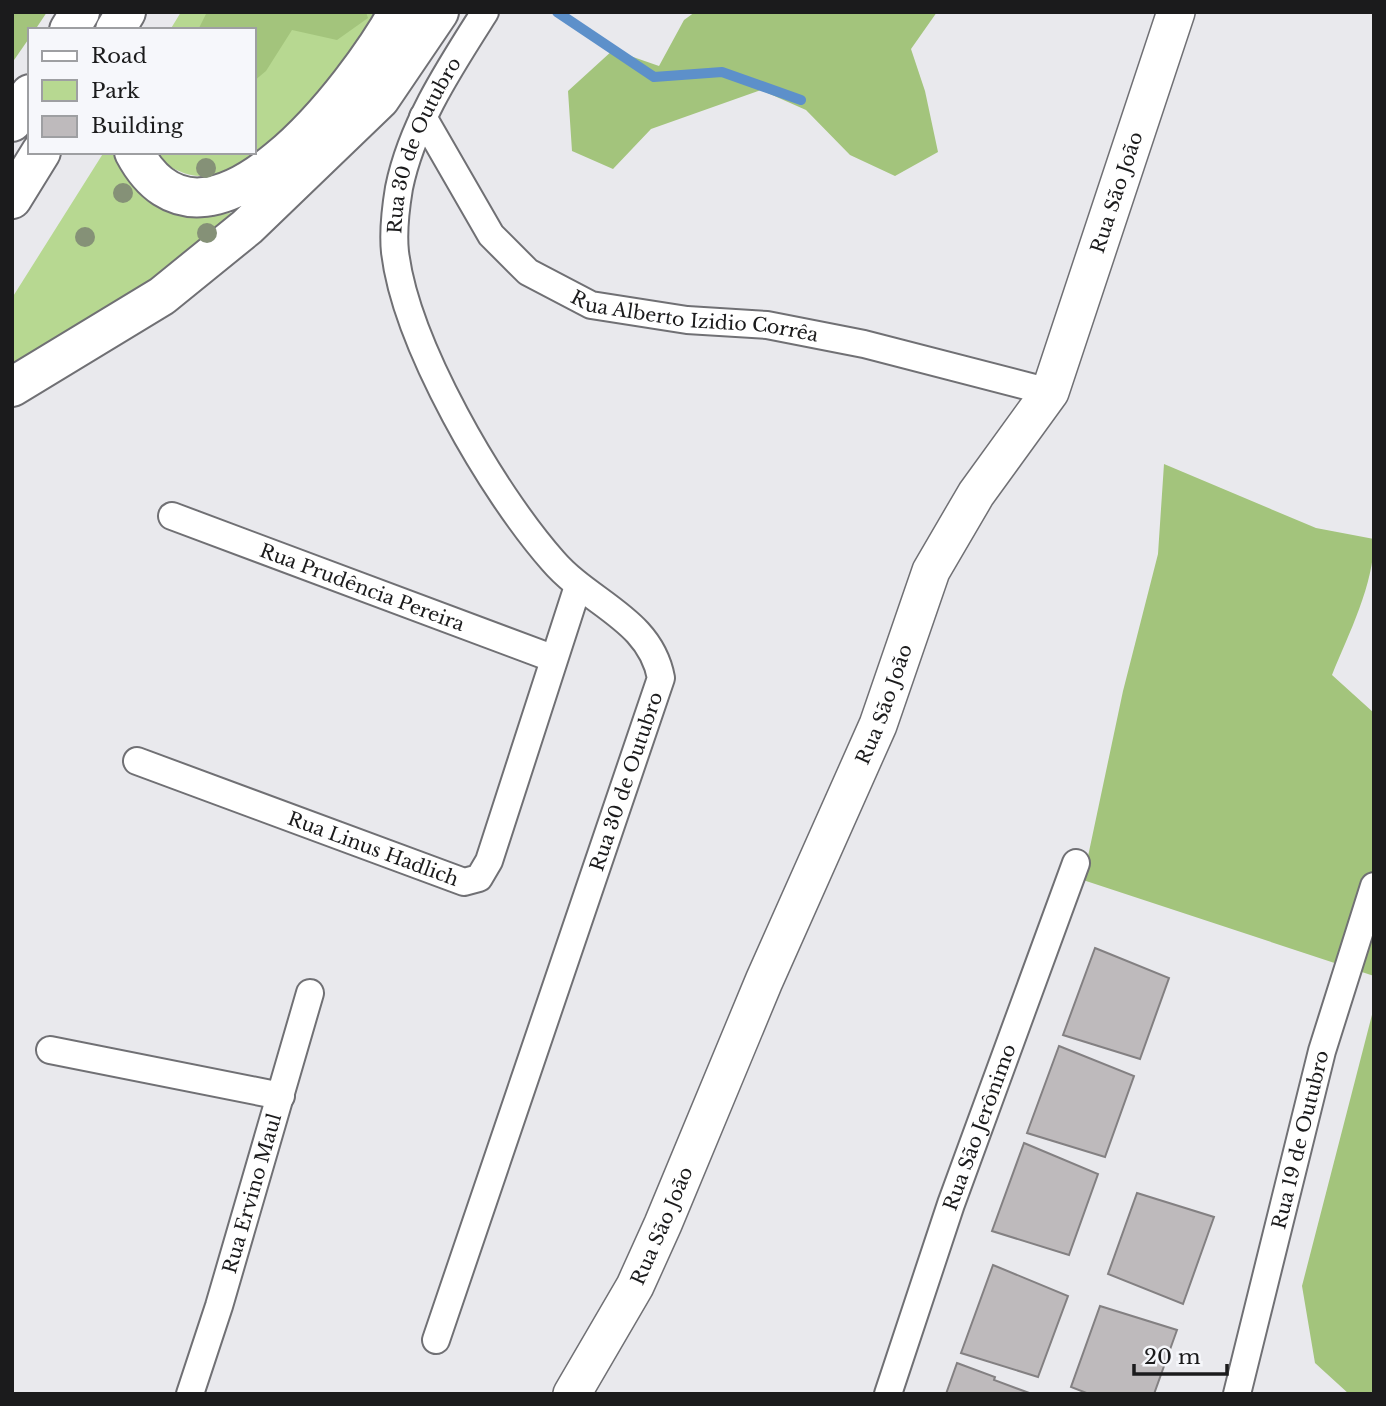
<svg xmlns="http://www.w3.org/2000/svg" width="1386" height="1406" font-family="'Libre Baskerville',serif">
  <style>
    .green { fill: #b7d891 }
    .forest { fill: #a3c47c }
    .lines { fill: none; stroke-linecap: round; stroke-linejoin: round }
    .stream { stroke: #5d90ca; stroke-width: 10 }
    .building { fill: #bebabc; stroke: #838082; stroke-width: 2 }
    .street-casing { stroke: #707074; stroke-width: 30 }
    .secondary-casing { stroke: #707074; stroke-width: 40 }
    .primary-casing { stroke: #707074; stroke-width: 42 }
    .street { stroke: #fff; stroke-width: 26 }
    .secondary { stroke: #fff; stroke-width: 37 }
    .primary { stroke: #fff; stroke-width: 38 }
    .tree { fill: #859177 }
    .labels { text-anchor: middle; stroke-width: 5; stroke-linejoin: round; paint-order: stroke }
    .street-label { font-size: 19px; fill: #1b1b1c; stroke: #f6f7fb }
  </style>
  <rect width="100%" height="100%" fill="#e9e9ed"/>
  <path class="green" d="M181,12H382C346,59 248,205 179,171C168,166 161,163 155,152H254V30H170Z
    M104,152H123L146,194L180,213L203,216L249,211L152,281L12,365V298Z"/>
  <path class="forest" d="M12,12H47L35,30H30V37L12,63Z
    M207,12H366L368,18L337,40L292,30L266,71L254,81V30H198Z
    M695,12H937L911,49L925,91L938,152L895,176L850,155L806,110L761,90L651,129L613,169L572,151L568,91L613,50L659,66L684,20Z
    M1164,464L1316,528L1374,539C1374,585 1349,633 1332,675L1374,713V976L1083,880L1123,691L1158,554Z
    M1374,1007V1394H1349L1315,1363L1302,1286Z"/>
  <g class="lines">
    <path class="stream" d="M557,12L654,77L722,72L801,100"/>
  </g>
  <path class="building" d="M1095,948L1169,978L1140,1059L1063,1035Z
    M1059,1046L1134,1076L1105,1157L1027,1133Z
    M1024,1143L1098,1174L1069,1255L992,1231Z
    M1137,1193L1214,1217L1183,1304L1108,1274Z
    M993,1265L1068,1296L1038,1377L961,1353Z
    M1100,1306L1177,1330L1154,1394H1089L1071,1387Z
    M957,1363L995,1377L994,1380L1032,1394H946Z"/>
  <g class="lines">
    <g class="street-casing">
      <g id="street">
        <path id="s1" d="M423,117L491,235L528,272L591,305L687,320L767,325L864,344L1050,392"/>
        <path id="s2" d="M172,516L552,658"/>
        <path id="s3" d="M137,761L464,882L479,878L489,861L578,586"/>
        <path d="M50,1050L281,1096"/>
        <path id="s4" d="M436,1340L661,678C650,619 590,604 553,561C492,492 406,344 395,252C393,233 396,206 399,188C412,124 450,67 485,12"/>
        <path id="s5" d="M190,1394L219,1306L310,993"/>
        <path id="s6" d="M888,1394L951,1204L1076,863"/>
        <path id="s7" d="M1237,1394L1322,1051L1374,886"/>
      </g>
    </g>
    <g class="secondary-casing">
      <g id="secondary">
        <path id="s8" d="M572,1394L635,1286L663,1224L764,981L878,725L931,571L976,494L1050,392L1176,12"/>
      </g>
    </g>
    <g class="primary-casing">
      <path id="primary" d="M69,30L80,12
        M115,30L126,12
        M12,122L30,94
        M134,152C206,288 360,82 398,12
        M12,199L41,152
        M12,387L162,296L247,227L380,99L439,12"/>
    </g>
    <use href="#street" class="street"/>
    <use href="#secondary" class="secondary"/>
    <use href="#primary" class="primary"/>
  </g>
  <g class="tree">
    <circle cx="206" cy="168" r="10"/>
    <circle cx="123" cy="193" r="10"/>
    <circle cx="207" cy="233" r="10"/>
    <circle cx="85" cy="237" r="10"/>
  </g>
  <g class="labels">
    <g class="street-label">
      <text dy="7" stroke="none"><textPath href="#s4" startOffset="1325">Rua 30 de Outubro</textPath></text>
      <text dy="7" stroke="none"><textPath href="#s8" startOffset="1325">Rua São João</textPath></text>
      <text dy="7" stroke="none"><textPath href="#s1" startOffset="364">Rua Alberto Izidio Corrêa</textPath></text>
      <text dy="7" stroke="none"><textPath href="#s2" startOffset="203">Rua Prudência Pereira</textPath></text>
      <text dy="7" stroke="none"><textPath href="#s8" startOffset="758">Rua São João</textPath></text>
      <text dy="7" stroke="none"><textPath href="#s4" startOffset="590">Rua 30 de Outubro</textPath></text>
      <text dy="7" stroke="none"><textPath href="#s3" startOffset="252">Rua Linus Hadlich</textPath></text>
      <text dy="7" stroke="none"><textPath href="#s6" startOffset="282">Rua São Jerônimo</textPath></text>
      <text dy="7" stroke="none"><textPath href="#s7" startOffset="262">Rua 19 de Outubro</textPath></text>
      <text dy="7" stroke="none"><textPath href="#s5" startOffset="210">Rua Ervino Maul</textPath></text>
      <text dy="7" stroke="none"><textPath href="#s8" startOffset="191">Rua São João</textPath></text>
    </g>
  </g>
  <rect width="1386" height="1406" fill="none" stroke="#1b1b1c" stroke-width="28"/>
  <rect x="28" y="28" width="228" height="126" fill="#f6f7fb" stroke="#9e9fa2" stroke-width="2"/>
  <rect x="42" y="51" width="35" height="10" fill="#ffffff" stroke="#9e9fa2" stroke-width="2"/>
  <text x="91" y="63" font-size="21" fill="#1b1b1c">Road</text>
  <rect x="42" y="80" width="35" height="21" fill="#b7d891" stroke="#9e9fa2" stroke-width="2"/>
  <text x="91" y="98" font-size="21" fill="#1b1b1c">Park</text>
  <rect x="42" y="116" width="35" height="21" fill="#bebabc" stroke="#9e9fa2" stroke-width="2"/>
  <text x="91" y="133" font-size="21" fill="#1b1b1c">Building</text>
  <path d="M1134 1364v10h93v-10" fill="none" stroke="#1b1b1c" stroke-width="3.5"/>
  <text x="1144" y="1364" font-size="21" fill="#1b1b1c" stroke="#f6f7fb" stroke-width="5" paint-order="stroke">20 m</text>
</svg>
